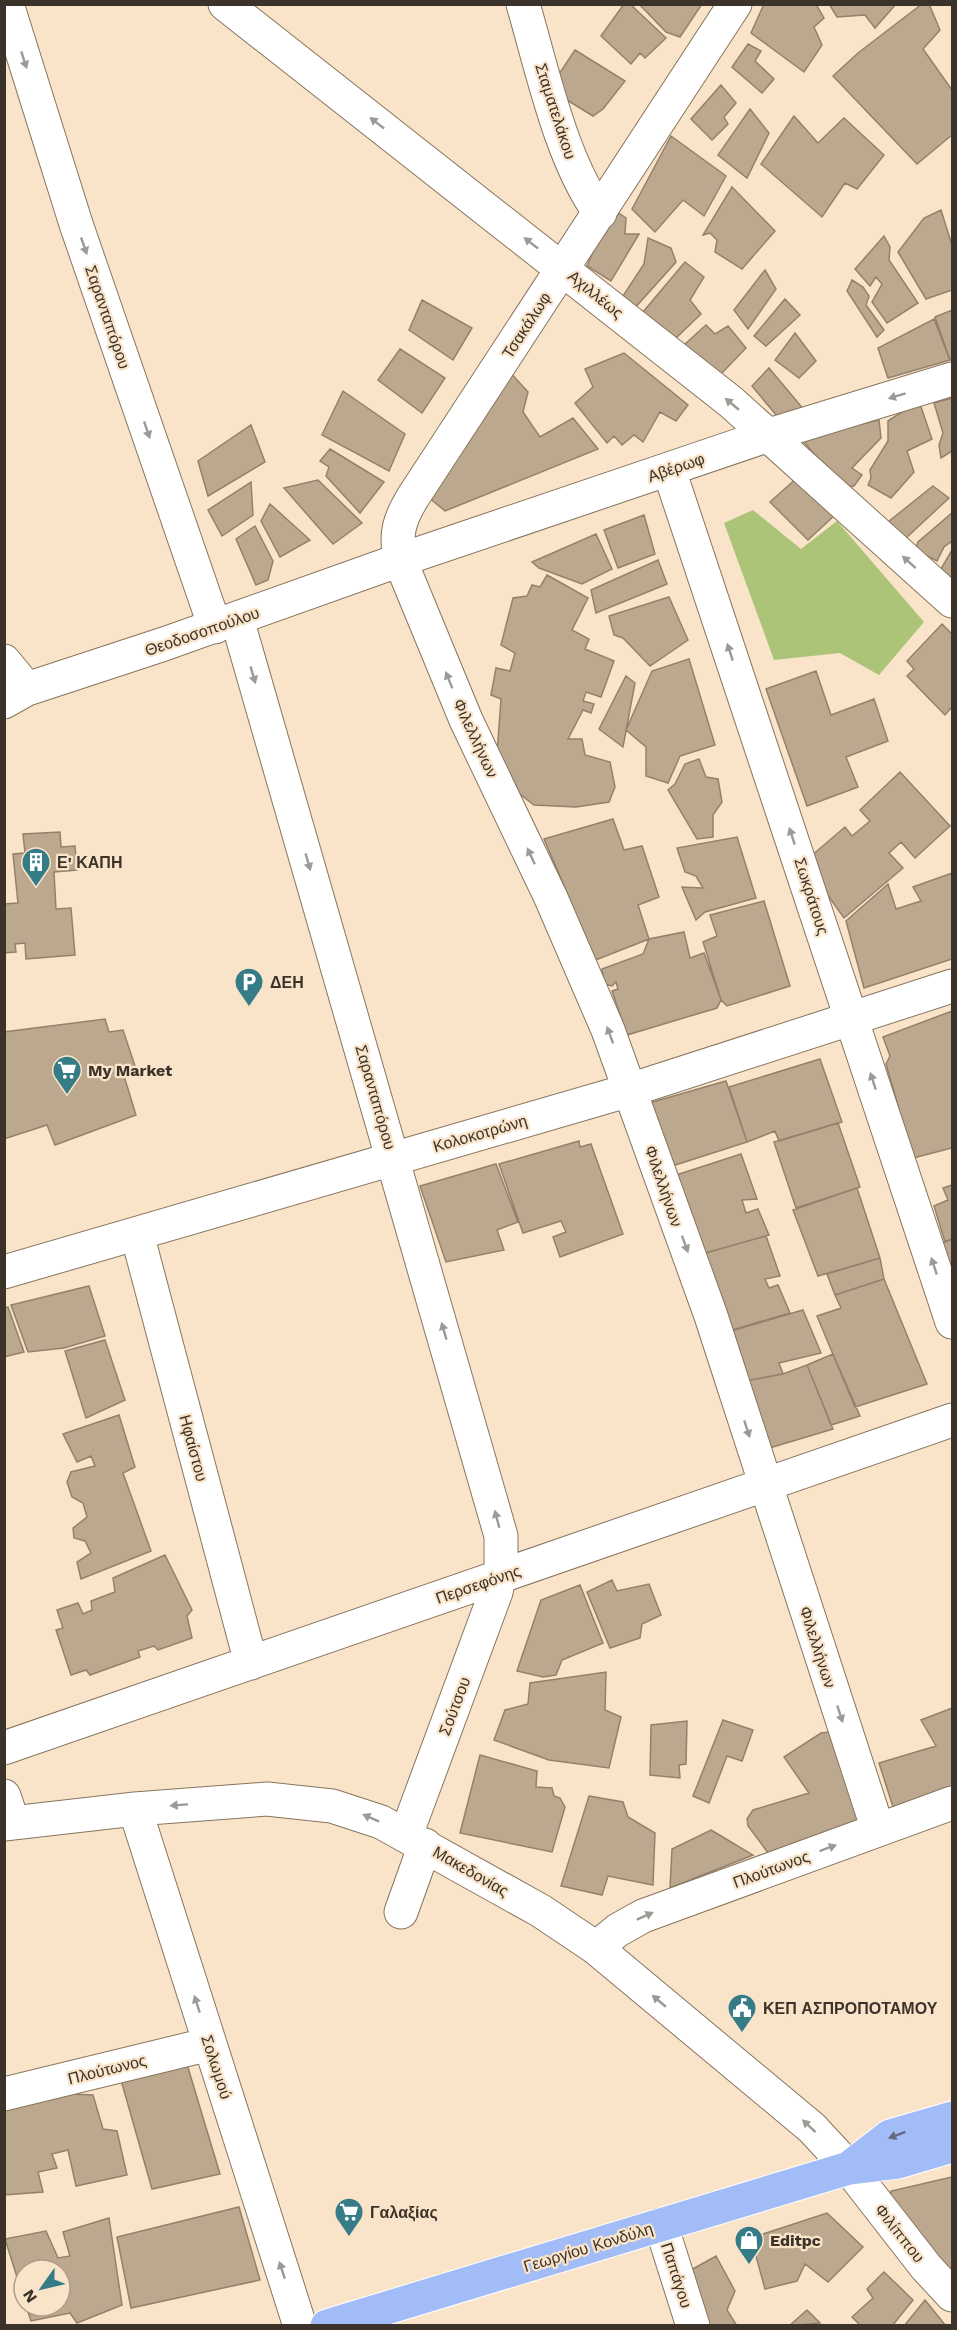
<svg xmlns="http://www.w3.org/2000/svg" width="957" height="2330" font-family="'Work Sans',sans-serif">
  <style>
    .green { fill: #acc478 }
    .building { fill: #bca88f; stroke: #948169; stroke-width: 1.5 }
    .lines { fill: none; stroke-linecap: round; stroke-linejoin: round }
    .minor-casing { stroke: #87755d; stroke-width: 35 }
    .major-casing { stroke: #fff; stroke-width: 35 }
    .minor { stroke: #fff; stroke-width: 33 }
    .major { stroke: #a1bcf7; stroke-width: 33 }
    .oneway { fill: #9d9994 }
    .oneway2 { fill: #646a7b }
    .labels { text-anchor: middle; stroke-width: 4.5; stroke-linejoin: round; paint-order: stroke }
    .street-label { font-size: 16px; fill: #3b3329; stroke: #f9e4ca }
    .poi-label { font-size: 16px; font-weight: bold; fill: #3b3329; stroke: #f9e4ca; text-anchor: start }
  </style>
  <rect width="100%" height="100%" fill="#f9e4ca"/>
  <path class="green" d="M753,510L801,549L837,521L924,622L879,675L840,653L774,660L724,523Z"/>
  <path class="building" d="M624,4H630L666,38L645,58L640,53L631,64L601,36Z
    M639,4H702L680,37L666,32Z
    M816,4L824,18L814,27L822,45L804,72L751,33L764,4Z
    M829,4H896L875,28L865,15L837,17Z
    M922,4H929L940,30L923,49L952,90V135L917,164L833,76L858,53Z
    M748,44L761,51L755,61L774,79L762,93L732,67Z
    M575,50L625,81L603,109L593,116L562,97L555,80Z
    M721,85L736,103L724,117L728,124L712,140L691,119Z
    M750,109L769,133L747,178L718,155Z
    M794,116L818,143L844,118L884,155L857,189L845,183L822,217L761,164Z
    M671,136L726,176L704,216L683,200L655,232L632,209Z
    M732,187L775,231L742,269L715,252L717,240L710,233L703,235Z
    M941,210L952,245V290L926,299L898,252L924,218Z
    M619,213L626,218L625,234H639L611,281L587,266L600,235Z
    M884,236L890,247L889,260L918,303L887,323L872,302L882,284L876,277L870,286L855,269Z
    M648,238L671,248L676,262L633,310L623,296L644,264Z
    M685,262L704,277L690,300L701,314L675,339L643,312Z
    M765,270L776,289L748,329L734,310Z
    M852,280L863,287L869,296L866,305L884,330L877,337L847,291Z
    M785,299L800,315L766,346L754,336Z
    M422,300L472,328L453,360L409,330Z
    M952,310V359L950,360L935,317Z
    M934,319L950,360L888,378L878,348Z
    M706,325L715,334L728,326L746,348L721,374L683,346Z
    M795,333L816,361L799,378L775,360Z
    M400,349L445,378L422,413L378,380Z
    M624,353L688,405L676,421L660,412L643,442L634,435L622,445L614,436L607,443L575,403L593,387L585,369Z
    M769,368L805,411L777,416L752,386Z
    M508,370L528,392L523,412L540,437L573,418L598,449L445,511L427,496Z
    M343,391L405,434L389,471L322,435Z
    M952,398V451L941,458L939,445L943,433L934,403Z
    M919,401L932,439L907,451L914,472L891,498L868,485L871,478L870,470L888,441V421Z
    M879,420L881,438L852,468L862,475L854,486L842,488L804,442L818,434Z
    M251,425L265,462L208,496L198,461Z
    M330,449L384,482L360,513L326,476L329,467L320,461Z
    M798,477L836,514L808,540L770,502Z
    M318,480L362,523L333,544L284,488Z
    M251,482L253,515L222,536L208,510Z
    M933,486L949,498L906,538L888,522Z
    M270,504L310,540L280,557L261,521Z
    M952,513V541L944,547L937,561L915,550L918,542Z
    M644,515L655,554L618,568L604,530Z
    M255,526L273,561L268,580L256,585L236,539Z
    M596,534L612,569L582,584L539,568L532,562Z
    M952,550V582L938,574Z
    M658,560L667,584L596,613L591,590Z
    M547,575L588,598L572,630L589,639L585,649L614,661L601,697L586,692L583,701L594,704L591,713L583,710L568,739H582L585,755L610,762L615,787L609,802L576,807L534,805L503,781L496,768L501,699L491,695L496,668L510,671L515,653L501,645L513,598L527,596L532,585L540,587Z
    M669,597L688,640L650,666L623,638L614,635L609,616Z
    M942,624L952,634V707L945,715L907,676L914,669L907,661Z
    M689,659L715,745L680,756L668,783L646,776V747L626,730L652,671Z
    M816,671L831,715L874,699L888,741L846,757L858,787L807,806L766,689Z
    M626,676L635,683L623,747L599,729Z
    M699,759L706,777L718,779L722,802L713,815V837L697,839L668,790L675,784L685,764Z
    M900,772L950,826L915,858L901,842L889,853L903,868L844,918L804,862L845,827L852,836L870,821L860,810Z
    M613,819L624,850L642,846L659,897L638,905L649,939L588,963L556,891L565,888L544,839Z
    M60,832L61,847L75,846L77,870L54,872L56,909L71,908L75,955L26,959L25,943L15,944L16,952L4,953V904L18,903L13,854L25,853L23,834Z
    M737,837L756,898L705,912L696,920L682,887L703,888L696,876L685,872L677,848Z
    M952,873V959L864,988L846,921L888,884L896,909L921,901L913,887Z
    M764,901L790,986L727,1006L721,1000L703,942L717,936L710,915Z
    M684,932L690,958L704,953L721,1000L717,1008L627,1035L612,991L618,989L616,982L612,986L604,984L602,969L643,954L649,939Z
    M952,1011V1148L913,1158L886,1064L890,1056L883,1037Z
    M105,1019L109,1032L123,1030L137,1072L124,1076L136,1115L55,1145L47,1125L4,1139V1032Z
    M820,1059L842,1122L779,1141L775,1131L747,1142L729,1087Z
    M726,1081L747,1142L666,1168L642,1105Z
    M838,1123L860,1187L796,1208L774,1142Z
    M579,1141L580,1147L591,1144L623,1234L560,1257L553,1237L566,1232L561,1221L523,1233L499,1164Z
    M741,1154L757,1199L742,1200L746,1213L758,1209L769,1235L698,1255L670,1177Z
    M496,1164L518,1222L497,1230L504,1250L446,1262L420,1186Z
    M952,1185V1239L945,1242L934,1206L948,1200L943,1188Z
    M857,1188L880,1258L818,1276L793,1210Z
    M766,1236L780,1276L765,1279L769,1288L778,1285L790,1313L722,1333L695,1256Z
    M952,1239V1295L937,1244Z
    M880,1258L884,1279L835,1295L827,1274Z
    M884,1279L927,1384L855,1407L817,1316L841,1308L835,1295Z
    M89,1286L105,1336L64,1348L28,1352L11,1305Z
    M8,1307L24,1352L4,1357V1308Z
    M803,1310L821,1353L779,1363L783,1374L745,1381L728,1332Z
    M105,1340L125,1400L86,1418L65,1351Z
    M833,1354L860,1416L831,1425L807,1365Z
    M807,1365L833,1429L766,1449L745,1381L783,1374Z
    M119,1415L135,1467L123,1473L151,1551L81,1579L77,1562L91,1553L85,1541L74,1538L73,1528L87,1517L83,1503L72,1497L67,1482L71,1472L95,1466L91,1456L77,1462L63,1434Z
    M165,1555L192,1610L187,1616L192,1638L158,1650L154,1646L138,1651L140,1657L90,1675L86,1670L71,1675L56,1630L63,1628L57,1610L78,1603L83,1614L92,1610L91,1601L115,1592L113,1578Z
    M612,1580L617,1591L649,1584L661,1615L642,1624L640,1638L610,1648L587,1592Z
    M580,1585L603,1643L562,1660L556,1675L543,1677L517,1671L541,1600Z
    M606,1672L605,1710L621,1717L609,1768L549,1760L494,1740L505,1710L528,1704L530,1683Z
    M952,1708V1789L894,1810L879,1763L936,1746L921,1720Z
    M723,1720L753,1730L742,1761L727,1756L709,1803L693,1796Z
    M687,1721L686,1764L679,1765L680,1778L650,1775L651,1725Z
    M839,1731L869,1818L769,1854L748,1826L747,1819L753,1810L809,1793L784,1757L821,1733Z
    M480,1755L537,1771L536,1787L552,1788L554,1796L560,1798L565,1807L552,1852L460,1833Z
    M589,1796L623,1802L628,1817L655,1833L653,1885L608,1876L602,1895L561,1886Z
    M711,1830L753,1855L670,1888L672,1849Z
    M183,2051L220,2174L152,2189L117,2066Z
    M50,2093L93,2095L103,2129L117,2131L127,2175L76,2186L68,2150L52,2154L57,2168L38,2172L43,2192L4,2195V2106Z
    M952,2177V2269L946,2274L887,2209L891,2191Z
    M239,2207L260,2280L131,2308L117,2237Z
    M827,2213L863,2247L828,2282L805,2264L797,2281L765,2289L751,2238Z
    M109,2218L122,2305L77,2323L70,2313L31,2321L26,2306H60V2270H24V2299L5,2239L46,2231L58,2258L70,2256L63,2232Z
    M716,2256L735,2291L727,2310L737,2326H701L691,2270Z
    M884,2272L913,2300L892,2326H861L852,2317L873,2298L867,2289Z
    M925,2300L946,2326H904Z
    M807,2310L820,2323L789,2326Z"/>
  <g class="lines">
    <g class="minor-casing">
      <path id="minor" d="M7,4L76,224L215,627
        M225,4L731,402L952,601
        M523,4C542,69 561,160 600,213
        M735,4L413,497C399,520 395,534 400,560L466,720L551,898L608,1030L711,1316L878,1830
        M669,470L952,1322
        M237,619L501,1536V1569L496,1592L406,1835
        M4,661L27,689
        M4,702L27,689L164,644L400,560L769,435L952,379
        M137,1234L251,1663
        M4,1272L630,1090L952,986
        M4,1748L952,1420
        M4,1796L13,1823
        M135,1809L300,2326
        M4,1824L135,1809L267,1799L332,1806L381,1822L541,1911L596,1948L812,2128L849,2168L926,2267L952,2295
        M401,1912L425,1845
        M596,1948L618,1930L643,1916L952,1803
        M4,2094L210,2044
        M661,2225L693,2326"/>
    </g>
    <g class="major-casing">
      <path id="major" d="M850,2167L890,2136L952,2118
        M327,2326L849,2168L898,2162L952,2146"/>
    </g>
    <use href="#minor" class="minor"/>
    <use href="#major" class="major"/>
  </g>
  <defs><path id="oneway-solid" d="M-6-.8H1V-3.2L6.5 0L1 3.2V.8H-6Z" transform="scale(1.5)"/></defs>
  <g class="oneway">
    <use href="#oneway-solid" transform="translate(24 60) rotate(72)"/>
    <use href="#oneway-solid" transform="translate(377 123) rotate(-142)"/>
    <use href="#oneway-solid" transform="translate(531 243) rotate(-142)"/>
    <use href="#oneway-solid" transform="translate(84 246) rotate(71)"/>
    <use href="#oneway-solid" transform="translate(897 396) rotate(163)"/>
    <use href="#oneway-solid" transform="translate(732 404) rotate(-140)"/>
    <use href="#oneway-solid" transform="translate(147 430) rotate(71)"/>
    <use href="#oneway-solid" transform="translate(909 562) rotate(-138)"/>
    <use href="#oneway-solid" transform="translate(730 652) rotate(-108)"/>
    <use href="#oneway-solid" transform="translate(253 675) rotate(74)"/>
    <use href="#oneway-solid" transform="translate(449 680) rotate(-112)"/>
    <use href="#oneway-solid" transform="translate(792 836) rotate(-108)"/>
    <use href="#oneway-solid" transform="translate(531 856) rotate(-115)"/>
    <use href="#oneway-solid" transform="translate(308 862) rotate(74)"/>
    <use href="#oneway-solid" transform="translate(610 1035) rotate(-110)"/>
    <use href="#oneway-solid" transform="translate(873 1081) rotate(-108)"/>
    <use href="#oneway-solid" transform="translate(685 1244) rotate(70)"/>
    <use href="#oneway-solid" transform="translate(934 1266) rotate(-108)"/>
    <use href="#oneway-solid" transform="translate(444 1331) rotate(-106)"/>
    <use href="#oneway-solid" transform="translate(747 1429) rotate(72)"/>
    <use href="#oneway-solid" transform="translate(497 1519) rotate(-105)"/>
    <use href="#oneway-solid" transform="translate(840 1714) rotate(72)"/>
    <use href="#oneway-solid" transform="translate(179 1805) rotate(176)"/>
    <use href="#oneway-solid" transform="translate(371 1818) rotate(-156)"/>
    <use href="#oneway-solid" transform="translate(828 1848) rotate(-20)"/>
    <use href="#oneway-solid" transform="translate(645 1916) rotate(-24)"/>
    <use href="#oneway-solid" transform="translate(659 2001) rotate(-140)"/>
    <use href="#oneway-solid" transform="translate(197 2004) rotate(-108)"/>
    <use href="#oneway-solid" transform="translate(809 2126) rotate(-137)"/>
    <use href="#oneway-solid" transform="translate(282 2270) rotate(-108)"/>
  </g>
  <use class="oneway2" href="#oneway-solid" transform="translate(897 2135) rotate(159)"/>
  <defs>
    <g id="building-pin" transform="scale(1.5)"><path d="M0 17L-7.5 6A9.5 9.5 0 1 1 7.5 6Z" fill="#357c87" stroke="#f9e4ca"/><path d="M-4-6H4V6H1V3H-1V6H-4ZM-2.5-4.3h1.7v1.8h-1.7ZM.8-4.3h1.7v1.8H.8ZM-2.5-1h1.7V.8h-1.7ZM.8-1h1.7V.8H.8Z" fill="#fff"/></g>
    <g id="parking-pin" transform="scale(1.5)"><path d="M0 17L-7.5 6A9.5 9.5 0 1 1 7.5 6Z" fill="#357c87" stroke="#f9e4ca"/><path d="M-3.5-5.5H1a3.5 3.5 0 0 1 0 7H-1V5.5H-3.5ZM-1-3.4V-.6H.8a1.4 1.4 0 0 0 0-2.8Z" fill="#fff"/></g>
    <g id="supermarket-pin" transform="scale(1.5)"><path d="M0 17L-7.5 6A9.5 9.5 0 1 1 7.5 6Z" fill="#357c87" stroke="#f9e4ca"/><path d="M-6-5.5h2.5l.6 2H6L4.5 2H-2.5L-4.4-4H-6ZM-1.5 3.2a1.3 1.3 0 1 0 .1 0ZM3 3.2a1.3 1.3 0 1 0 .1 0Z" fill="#fff"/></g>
    <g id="civic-pin" transform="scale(1.5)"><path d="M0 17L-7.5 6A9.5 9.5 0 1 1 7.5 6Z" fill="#357c87" stroke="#f9e4ca"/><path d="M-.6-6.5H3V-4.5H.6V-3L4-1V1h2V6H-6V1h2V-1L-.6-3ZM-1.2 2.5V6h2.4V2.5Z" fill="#fff"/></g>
    <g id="shop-pin" transform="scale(1.5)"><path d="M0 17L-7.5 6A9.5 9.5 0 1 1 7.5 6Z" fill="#357c87" stroke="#f9e4ca"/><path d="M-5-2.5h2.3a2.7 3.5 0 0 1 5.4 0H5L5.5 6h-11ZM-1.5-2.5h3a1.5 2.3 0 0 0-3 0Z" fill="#fff"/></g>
  </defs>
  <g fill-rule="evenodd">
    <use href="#building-pin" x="36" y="862"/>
    <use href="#parking-pin" x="249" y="982"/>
    <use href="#supermarket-pin" x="67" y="1070"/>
    <use href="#civic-pin" x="742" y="2008"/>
    <use href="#supermarket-pin" x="349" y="2212"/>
    <use href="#shop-pin" x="749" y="2240"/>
  </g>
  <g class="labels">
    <g class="street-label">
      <text transform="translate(556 111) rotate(72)" y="6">Σταματελάκου</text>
      <text transform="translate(596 294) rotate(39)" y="6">Αχιλλέως</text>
      <text transform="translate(108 317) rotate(71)" y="6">Σαρανταπόρου</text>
      <text transform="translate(526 325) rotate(-57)" y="6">Τσακάλωφ</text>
      <text transform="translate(676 467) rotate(-19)" y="6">Αβέρωφ</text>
      <text transform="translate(202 631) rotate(-19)" y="6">Θεοδοσοπούλου</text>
      <text transform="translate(476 738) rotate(65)" y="6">Φιλελλήνων</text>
      <text transform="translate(812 896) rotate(72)" y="6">Σωκράτους</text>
      <text transform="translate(376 1097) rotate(74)" y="6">Σαρανταπόρου</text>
      <text transform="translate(480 1133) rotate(-16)" y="6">Κολοκοτρώνη</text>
      <text transform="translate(664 1186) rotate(71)" y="6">Φιλελλήνων</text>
      <text transform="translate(194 1448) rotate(75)" y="6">Ηφαίστου</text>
      <text transform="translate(478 1584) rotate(-19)" y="6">Περσεφόνης</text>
      <text transform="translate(818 1647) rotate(72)" y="6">Φιλελλήνων</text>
      <text transform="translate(454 1706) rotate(-69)" y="6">Σούτσου</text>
      <text transform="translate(771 1869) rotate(-20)" y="6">Πλούτωνος</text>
      <text transform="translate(471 1871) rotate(30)" y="6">Μακεδονίας</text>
      <text transform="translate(217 2067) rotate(72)" y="6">Σολωμού</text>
      <text transform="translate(107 2069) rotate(-14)" y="6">Πλούτωνος</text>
      <text transform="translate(900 2233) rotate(52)" y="6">Φιλίππου</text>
      <text transform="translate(588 2247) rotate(-17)" y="6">Γεωργίου Κονδύλη</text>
      <text transform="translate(677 2275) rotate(72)" y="6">Παπάγου</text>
    </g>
    <g class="poi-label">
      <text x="57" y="868">Ε' ΚΑΠΗ</text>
      <text x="270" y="988">ΔΕΗ</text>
      <text x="88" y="1076">My Market</text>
      <text x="763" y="2014">ΚΕΠ ΑΣΠΡΟΠΟΤΑΜΟΥ</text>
      <text x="370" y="2218">Γαλαξίας</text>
      <text x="770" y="2246">Editpc</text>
    </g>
  </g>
  <rect width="957" height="2330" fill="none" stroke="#3b3329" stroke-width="12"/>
  <g transform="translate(42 2288) rotate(236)"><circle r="28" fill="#f9e4ca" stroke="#ad9d8a" stroke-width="1.5"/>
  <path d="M0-4.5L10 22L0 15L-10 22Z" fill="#357c87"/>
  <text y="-9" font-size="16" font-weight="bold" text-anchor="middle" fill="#3b3329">N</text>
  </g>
</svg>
